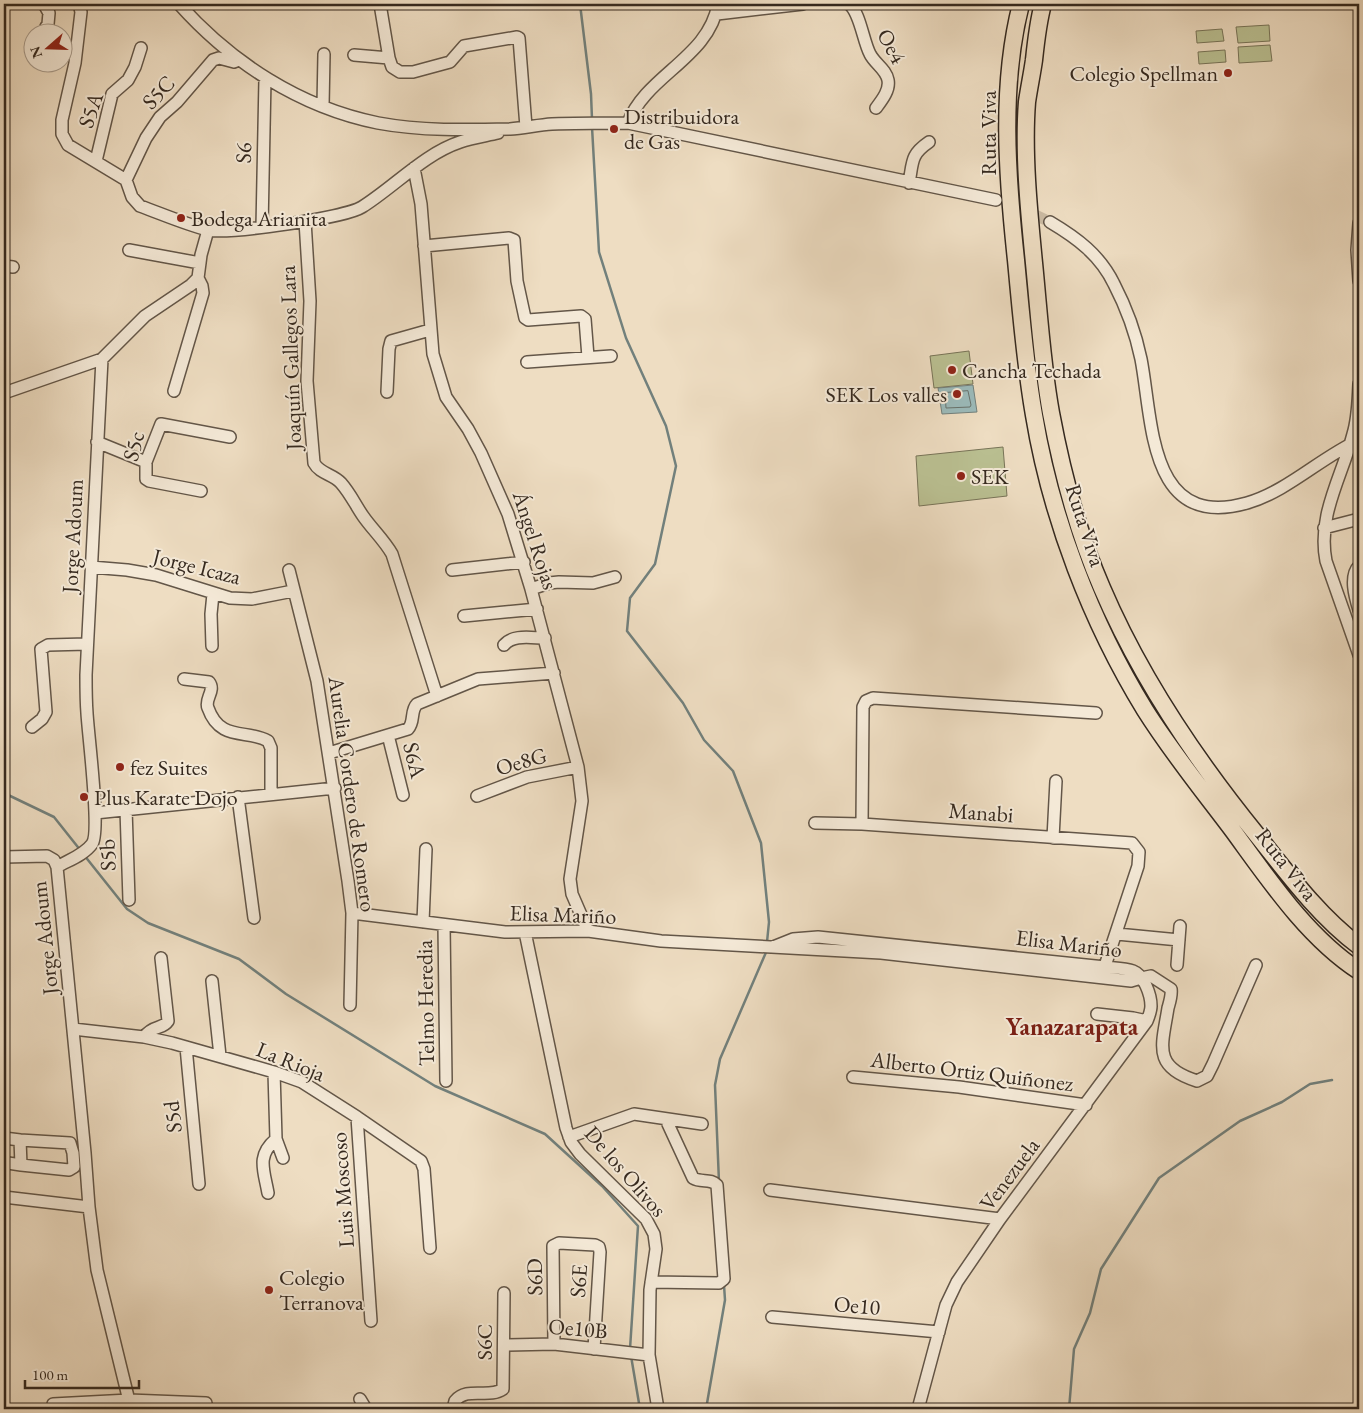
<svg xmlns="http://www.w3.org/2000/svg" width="1363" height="1413" font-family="'EB Garamond',serif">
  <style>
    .green { fill: #bac092; stroke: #787458 }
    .water { fill: #9bbaba; stroke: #72807c }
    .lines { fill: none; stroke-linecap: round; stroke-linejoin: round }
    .shore { stroke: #68726c; stroke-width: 1 }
    .stream { stroke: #72807c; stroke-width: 2.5 }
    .minor-tunnel { stroke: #c9b9a1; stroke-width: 11; stroke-dasharray: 11 5.5; stroke-linecap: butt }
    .minor-casing { stroke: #635648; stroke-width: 14 }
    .highway-casing { stroke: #35291f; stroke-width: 19 }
    .minor { stroke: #f4e9d7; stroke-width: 11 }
    .highway { stroke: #eeddc2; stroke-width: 16 }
    .poi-dot { fill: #8f2418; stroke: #f4e9d7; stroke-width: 2 }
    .labels { text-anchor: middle; stroke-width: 4; stroke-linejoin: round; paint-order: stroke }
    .street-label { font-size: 22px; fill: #35291f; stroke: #f4e9d7 }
    .poi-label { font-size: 22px; fill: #35291f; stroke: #f4e9d7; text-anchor: start }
    .neighbourhood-label { font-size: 24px; font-weight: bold; fill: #7a1f14; stroke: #f4e9d7 }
  </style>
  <rect width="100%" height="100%" fill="#eeddc2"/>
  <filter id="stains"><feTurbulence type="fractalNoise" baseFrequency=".004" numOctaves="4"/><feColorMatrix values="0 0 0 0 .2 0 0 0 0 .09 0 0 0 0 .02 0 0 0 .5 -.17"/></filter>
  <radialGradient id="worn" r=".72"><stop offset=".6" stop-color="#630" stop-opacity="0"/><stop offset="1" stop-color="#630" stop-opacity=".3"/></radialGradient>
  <path class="green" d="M1269,25L1270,41L1238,43L1236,27Z
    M1222,29L1224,41L1197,43L1196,31Z
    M1270,45L1272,61L1239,63L1238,47Z
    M1225,50L1226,62L1199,64L1198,52Z
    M969,351L973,384L934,388L930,356Z
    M1003,447L1007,496L919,506L916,456Z"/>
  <path class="water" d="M973,385L977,412L942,414L938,388Z"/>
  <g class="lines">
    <path class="shore" d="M968,391L971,405L970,407L946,408L945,393Z"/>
    <path class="stream" d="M580,4L591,94L592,119
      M592,127L599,252L626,338L666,426L676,466L655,564L630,598L627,631L683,703L704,740L733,771L761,843L769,922L767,942
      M4,793L54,817L81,851
      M84,855L127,909L148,923L239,959L286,994L435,1086L545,1134L602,1186L638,1226L630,1349
      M719,1182L715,1085L720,1059L767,950
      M631,1356L640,1409
      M706,1409L725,1300L724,1285
      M1069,1409L1074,1349L1090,1313L1101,1269L1159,1178L1240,1121L1282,1102L1310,1084L1332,1080"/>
    <path class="minor-tunnel" d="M1005,202L1023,209L1050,222"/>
    <g class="minor-casing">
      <path id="minor" d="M44,4L49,13L48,24L46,27
        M79,4L81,12L75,63L62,120V134L68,145L126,180L132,197L140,206C162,214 185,224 208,230C229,234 345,218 362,207C394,187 424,154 460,142C472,138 485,136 498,133
        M179,4C231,62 299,107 378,123C421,131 466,130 510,129C524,128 538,125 552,124C577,123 602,123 628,123L996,200
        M380,4L389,58
        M849,4C860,12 863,41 870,54C875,64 886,69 888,80C890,90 882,100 876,108
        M717,14L803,4
        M354,55L389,58L392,67L400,72H413L450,62L464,46L517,37L519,38L526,127
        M323,106L324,54
        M628,123C646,75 709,58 718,4
        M96,161L112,94L128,80L135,67L141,48
        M414,168L421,204L433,354L446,397L468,429L481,453L508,514L531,589L578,767L582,801L570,879L572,894L588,931
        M126,180L146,138L160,117L177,102L213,60L219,58L234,62L239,60
        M909,183C913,162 910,155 929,142
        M305,221L310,301L307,381L314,463C320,474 333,474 341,483C350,493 356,506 363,516C372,529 384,540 392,554L437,696
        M1050,222C1077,238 1100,255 1114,284C1126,307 1136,335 1141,359C1153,421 1148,531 1247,503C1288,491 1320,458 1359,440
        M1359,223L1357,250L1359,281
        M262,227L265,79
        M424,246L509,238L514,240L517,281L525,318L528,320L581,316L585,319L588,357
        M129,250L200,263
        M4,266L13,267
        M527,362L611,356
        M1359,384C1358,401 1358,418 1353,434C1342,477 1317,515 1326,561L1359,655
        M174,391L203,293L202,286L198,278
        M387,392L389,349L391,341L430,330
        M4,393L102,359L145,316L191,285L198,278L201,255L208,230
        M97,442L146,462
        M201,491L149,481L146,479V462L161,424L230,437
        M1324,528L1359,519
        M1359,566C1349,576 1355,597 1359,610
        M91,567L127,570L156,575L230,598L252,599L293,591
        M289,570L317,681L348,881L352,913L350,1005
        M452,570L524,562
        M531,589L549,583L559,582L593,583L615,577
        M464,616L537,609
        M504,645C513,634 531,638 545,638
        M212,646L211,614L213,594
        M184,679L209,682C216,691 204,699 208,708C220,742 247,729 268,741L271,748V794
        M32,727L42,719L46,712L41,649L48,645L87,644
        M388,735L403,795
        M329,753L408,729C415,722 410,711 417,704L478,679L554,673
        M477,796L527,777L578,767
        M238,797L254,918
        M126,809L129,900
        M95,813L335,788
        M815,823L862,824L1132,843L1139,852L1138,866L1103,972
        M862,824L863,707L866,701L873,698L1096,713
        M1053,838L1056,781
        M4,857L47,856L54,860L57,867L85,1153L89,1207L97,1270L131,1409
        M57,867C69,860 84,855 92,844C101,832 88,734 87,713C86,701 86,688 86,675L102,359
        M352,913L505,932L588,931L661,941L881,953L1131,981L1141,978
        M423,922L426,849
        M444,925L446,1081
        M525,932L566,1128L571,1142L580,1154L646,1219L654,1234L656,1249L650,1290L649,1355L658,1409
        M1117,934L1179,940
        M773,947L793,939L818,937L1105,967C1113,968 1125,968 1133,971C1144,975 1151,995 1151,1006C1151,1011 1149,1016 1147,1021L1000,1219L957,1282L946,1305L918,1409
        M1177,965L1180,926
        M212,981L220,1056
        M1143,981L1146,977L1151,976L1171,989C1172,995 1170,1001 1168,1008C1162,1046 1152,1067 1197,1081L1207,1076L1213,1064L1256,965
        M1097,1014L1133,1018L1147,1021
        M73,1029L144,1037L172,1043L274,1072L302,1082L357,1117L421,1161L424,1169L430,1248
        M144,1037C154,1024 162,1030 168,1021L161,958
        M186,1047L199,1184
        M274,1072L276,1139L283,1158
        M853,1077L959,1087L1086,1105
        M357,1117L371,1321
        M569,1137L634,1114L702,1124
        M4,1138L20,1140
        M20,1140L70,1143L73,1153L74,1167L69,1170L21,1165Z
        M8,1163L21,1165
        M770,1190L1000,1219
        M268,1193C264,1170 256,1156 276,1139
        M4,1197L89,1207
        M651,1282L719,1283L724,1279L717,1185C711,1178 701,1183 693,1178L668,1124
        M772,1317L939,1332
        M554,1344L553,1246L559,1243L595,1245L599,1247L600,1252L594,1349
        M504,1345L554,1344L649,1355
        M360,1399L366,1409
        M53,1404L129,1400L206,1403
        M453,1409L455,1401C467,1386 489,1399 503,1389L504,1293"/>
    </g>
    <g class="highway-casing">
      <path id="highway" d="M1021,4C1000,86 1007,176 1016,260C1021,312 1025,364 1034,415C1051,518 1091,622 1145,710C1172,753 1204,792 1234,832C1269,880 1308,938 1359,971
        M1043,4C1038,22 1036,41 1034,60C1032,74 1029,88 1027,102C1023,152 1029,212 1034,263C1039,313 1042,364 1051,413C1062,472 1078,533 1102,588C1140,677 1196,760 1257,835C1288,874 1319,916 1359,946"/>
    </g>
    <use href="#minor" class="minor"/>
    <use href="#highway" class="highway"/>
  </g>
  <g class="poi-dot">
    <circle cx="1228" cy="73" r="5"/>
    <circle cx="614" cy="129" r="5"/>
    <circle cx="181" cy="218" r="5"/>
    <circle cx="952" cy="370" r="5"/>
    <circle cx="957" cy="394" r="5"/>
    <circle cx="961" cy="476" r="5"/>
    <circle cx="120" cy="767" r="5"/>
    <circle cx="84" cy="797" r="5"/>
    <circle cx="269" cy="1290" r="5"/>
  </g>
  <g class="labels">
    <g class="street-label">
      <text transform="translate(892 46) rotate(62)" y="8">Oe4</text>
      <text transform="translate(158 92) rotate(-47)" y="8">S5C</text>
      <text transform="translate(90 110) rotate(-71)" y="8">S5A</text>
      <text transform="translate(988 133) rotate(-90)" y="8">Ruta Viva</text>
      <text transform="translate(243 153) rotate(-89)" y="8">S6</text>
      <text transform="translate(290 358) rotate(-92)" y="8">Joaquín Gallegos Lara</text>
      <text transform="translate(133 446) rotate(-75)" y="8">S5c</text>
      <text transform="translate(1086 525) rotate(72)" y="8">Ruta Viva</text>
      <text transform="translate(72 536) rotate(-87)" y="8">Jorge Adoum</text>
      <text transform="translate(536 540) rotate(72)" y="8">Ángel Rojas</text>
      <text transform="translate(197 566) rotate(14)" y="8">Jorge Icaza</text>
      <text transform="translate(415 760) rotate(76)" y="8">S6A</text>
      <text transform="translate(521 761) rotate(-16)" y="8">Oe8G</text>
      <text transform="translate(353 794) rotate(82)" y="8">Aurelia Cordero de Romero</text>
      <text transform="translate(981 812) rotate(4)" y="8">Manabi</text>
      <text transform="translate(107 855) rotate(-92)" y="8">S5b</text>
      <text transform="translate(1287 864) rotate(52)" y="8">Ruta Viva</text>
      <text transform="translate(563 914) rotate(2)" y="8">Elisa Mariño</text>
      <text transform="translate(44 938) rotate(-96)" y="8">Jorge Adoum</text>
      <text transform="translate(1069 943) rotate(7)" y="8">Elisa Mariño</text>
      <text transform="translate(425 1003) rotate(-91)" y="8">Telmo Heredia</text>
      <text transform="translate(291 1061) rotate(22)" y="8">La Rioja</text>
      <text transform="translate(972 1071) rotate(7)" y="8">Alberto Ortiz Quiñonez</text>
      <text transform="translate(172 1117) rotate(-96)" y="8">S5d</text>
      <text transform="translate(626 1171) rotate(49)" y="8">De los Olivos</text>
      <text transform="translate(1009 1174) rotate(-53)" y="8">Venezuela</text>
      <text transform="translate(342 1190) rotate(-94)" y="8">Luis Moscoso</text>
      <text transform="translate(534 1277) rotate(-91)" y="8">S6D</text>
      <text transform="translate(578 1281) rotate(-86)" y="8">S6E</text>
      <text transform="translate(857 1305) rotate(5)" y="8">Oe10</text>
      <text transform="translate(578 1328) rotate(5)" y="8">Oe10B</text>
      <text transform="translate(484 1342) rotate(-90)" y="8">S6C</text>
    </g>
    <g class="poi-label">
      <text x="1218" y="81" text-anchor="end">Colegio Spellman</text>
      <text x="624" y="124">Distribuidora<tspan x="624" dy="25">de Gas</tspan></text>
      <text x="191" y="226">Bodega Arianita</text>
      <text x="962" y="378">Cancha Techada</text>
      <text x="947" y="402" text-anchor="end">SEK Los valles</text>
      <text x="971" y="484">SEK</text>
      <text x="130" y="775">fez Suites</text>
      <text x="94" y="805">Plus Karate Dojo</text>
      <text x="279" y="1285">Colegio<tspan x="279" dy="25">Terranova</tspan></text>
    </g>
    <g class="neighbourhood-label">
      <text x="1072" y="1035">Yanazarapata</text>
    </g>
  </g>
  <rect width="1363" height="1413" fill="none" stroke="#eeddc2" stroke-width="20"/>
  <rect x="5" y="5" width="1353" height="1403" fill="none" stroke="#35291f" stroke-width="2.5"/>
  <rect x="10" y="10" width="1343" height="1393" fill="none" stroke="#35291f"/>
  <g transform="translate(48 48) rotate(250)"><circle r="24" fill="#f4e9d7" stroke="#a89c8d"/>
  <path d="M0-4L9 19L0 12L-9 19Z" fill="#8f2418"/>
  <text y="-8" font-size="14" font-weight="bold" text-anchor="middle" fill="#35291f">N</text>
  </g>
  <path d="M25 1380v8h114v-8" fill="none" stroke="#35291f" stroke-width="2.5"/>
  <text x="32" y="1380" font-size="15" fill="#35291f" stroke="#f4e9d7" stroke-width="4" paint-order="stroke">100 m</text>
  <rect width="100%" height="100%" filter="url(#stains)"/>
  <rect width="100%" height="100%" fill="url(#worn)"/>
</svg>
